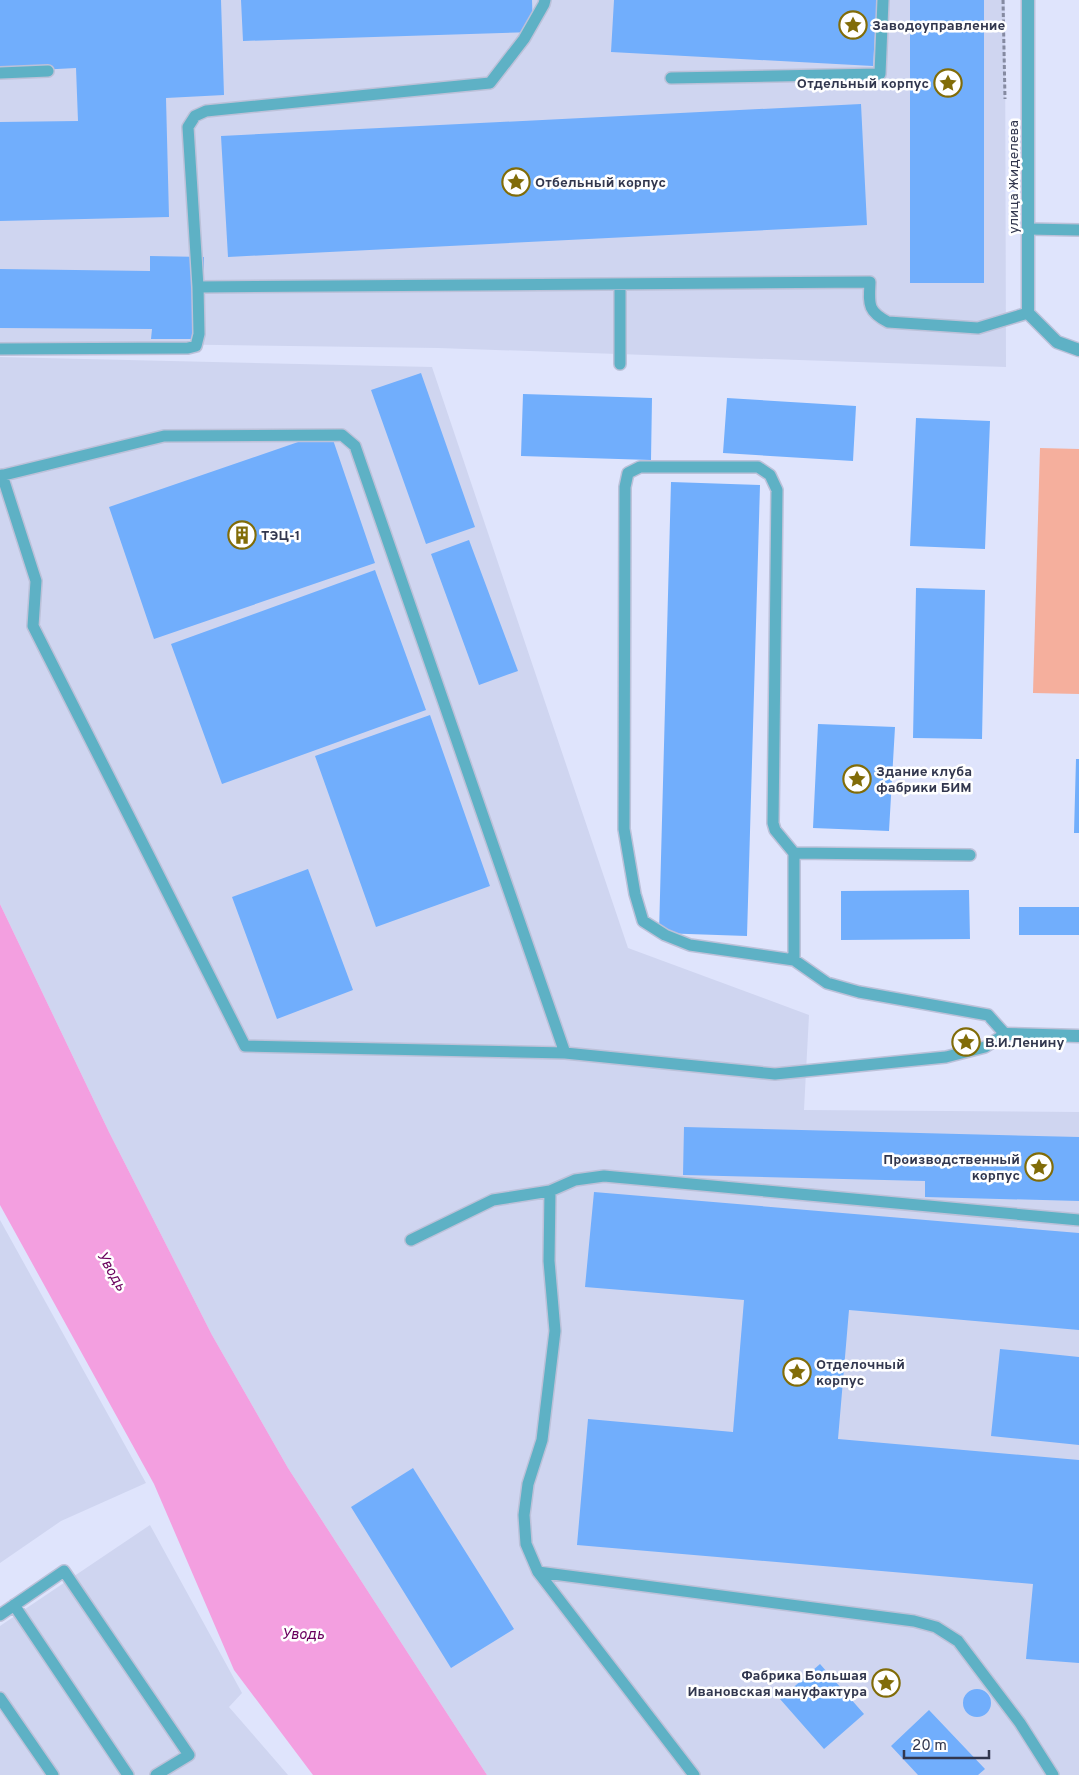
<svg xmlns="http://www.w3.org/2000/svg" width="1079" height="1775" font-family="Overpass,sans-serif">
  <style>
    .built { fill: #cfd5f0 }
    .green { fill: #f5af9d }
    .water { fill: #f39fe0 }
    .building { fill: #71aefc }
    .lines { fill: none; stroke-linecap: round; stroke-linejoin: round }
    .service-casing { stroke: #bcc1d9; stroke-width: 14 }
    .minor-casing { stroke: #bcc1d9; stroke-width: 15 }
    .path { stroke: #858aa1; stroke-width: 3; stroke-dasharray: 4 2.5; stroke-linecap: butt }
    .service { stroke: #5eb1c5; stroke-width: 11 }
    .minor { stroke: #5eb1c5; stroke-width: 12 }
    .labels { text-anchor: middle; stroke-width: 5; stroke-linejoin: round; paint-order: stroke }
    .poi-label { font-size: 14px; font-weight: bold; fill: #32374e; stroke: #fff; text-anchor: start }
    .street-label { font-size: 14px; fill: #32374e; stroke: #fff }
    .water-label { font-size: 15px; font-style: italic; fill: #6a005d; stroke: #fff }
  </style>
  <rect width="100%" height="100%" fill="#dfe4fc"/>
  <path class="built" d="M0,0H1005L1006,367L438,348L0,342Z
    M0,357L432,367L628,948L809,1015L804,1110L1079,1112V1775H487L288,1468L212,1335L109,1132L0,904Z
    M0,1220L146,1483L61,1521L0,1563Z
    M150,1525L242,1693L229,1707L288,1775H0V1626Z"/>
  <path class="green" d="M1040,448L1079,449V694L1033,693Z"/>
  <path class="water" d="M0,904L109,1132L212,1335L288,1468L487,1775H313L234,1670L154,1484L0,1205Z"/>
  <path class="building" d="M0,0H221L224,95L166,98L169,217L0,221V122L78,121L76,68L0,72Z
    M241,0H532L533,32L243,41Z
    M614,0H877L873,66L611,52Z
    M910,0H984V283H910Z
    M861,104L867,225L228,257L221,136Z
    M150,256L204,257V339H151L152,329L0,328V269L150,271Z
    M421,373L475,527L426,544L371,390Z
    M523,394L652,398L651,460L521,456Z
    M727,398L856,406L853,461L723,453Z
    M916,418L990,421L985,549L910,546Z
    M330,431L375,563L154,639L109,507Z
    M671,482L760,485L747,936L659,933Z
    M469,540L518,671L479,685L431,554Z
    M375,570L426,710L222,784L171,644Z
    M916,588L985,590L982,739L913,738Z
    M430,715L490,886L376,927L315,756Z
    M818,724L895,727L889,831L813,828Z
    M1076,759H1079V833H1074Z
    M308,869L353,990L277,1019L232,897Z
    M969,890L970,939L841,940V891Z
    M1019,907H1079V935H1019Z
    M684,1127L1079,1137V1201L925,1197V1181L683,1175Z
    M594,1192L1079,1233V1330L849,1310L838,1439L1079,1460V1663L1026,1659L1033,1584L577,1545L588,1419L733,1432L744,1300L585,1287Z
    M1000,1349L1079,1357V1445L991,1436Z
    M413,1468L514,1629L451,1668L351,1507Z
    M820,1664L864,1714L824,1749L780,1699Z
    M963 1703a14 14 0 1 1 28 0a14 14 0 1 1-28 0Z
    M929,1710L985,1769L978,1775H918L891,1746Z"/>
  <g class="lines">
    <g class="service-casing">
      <path id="service" d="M0,73L48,71
        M671,78L880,74L883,0
        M1028,229L1079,230
        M198,287L188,127L195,116L206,111L490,83L524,39L544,4L545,0
        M0,349L188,348L196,346L199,334L198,287L870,282C869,304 867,311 888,322L978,328L1028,313
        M620,364V284
        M2,475L36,581L33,626L245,1046L565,1053L775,1074L946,1057L985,1047L1005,1034L988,1015L859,992L827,983L794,960L690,945L665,935L643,921L635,894L624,829L625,487L628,473L640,467H758L770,475L777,490L773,823L775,830L794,853V960
        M0,476L164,436L342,435L355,446L565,1053
        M794,853L970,855
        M550,1191L549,1261L555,1331L542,1440L528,1484L524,1515L526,1544L538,1572L694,1775
        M411,1240L493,1200L550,1191L575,1180L604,1176L1079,1220
        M538,1572L914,1621L936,1627L958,1641L1020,1723L1053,1775
        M14,1605L128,1775
        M0,1615L64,1571L189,1755L156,1775
        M0,1698L53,1775"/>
    </g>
    <g class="minor-casing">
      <path id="minor" d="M1028,0V313L1057,342L1079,350
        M1005,1034L1079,1036"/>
    </g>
    <path class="path" d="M1003,0L1005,99"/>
    <use href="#service" class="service"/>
    <use href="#minor" class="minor"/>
  </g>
  <defs>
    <g id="sight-ring" transform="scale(1.4375)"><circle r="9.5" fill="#fff" stroke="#816c08" stroke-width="1.5"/><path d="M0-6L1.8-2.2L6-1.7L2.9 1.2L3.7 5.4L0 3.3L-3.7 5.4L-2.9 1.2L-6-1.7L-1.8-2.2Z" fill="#816c08"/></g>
    <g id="building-ring" transform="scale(1.4375)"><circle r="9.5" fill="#fff" stroke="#816c08" stroke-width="1.5"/><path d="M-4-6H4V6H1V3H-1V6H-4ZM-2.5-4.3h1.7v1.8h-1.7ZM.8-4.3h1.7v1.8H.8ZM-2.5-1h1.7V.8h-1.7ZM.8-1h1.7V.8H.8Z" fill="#816c08"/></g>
  </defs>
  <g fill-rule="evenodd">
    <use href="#sight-ring" x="853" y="25"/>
    <use href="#sight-ring" x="948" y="83"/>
    <use href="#sight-ring" x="516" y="182"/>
    <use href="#building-ring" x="242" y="535"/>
    <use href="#sight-ring" x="857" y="779"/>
    <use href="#sight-ring" x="966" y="1042"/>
    <use href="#sight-ring" x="1039" y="1167"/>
    <use href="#sight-ring" x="797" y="1372"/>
    <use href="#sight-ring" x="886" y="1683"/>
  </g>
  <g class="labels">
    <g class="poi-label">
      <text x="872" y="30">Заводоуправление</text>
      <text x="929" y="88" text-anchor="end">Отдельный корпус</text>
      <text x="535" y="187">Отбельный корпус</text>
      <text x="261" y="540">ТЭЦ-1</text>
      <text x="876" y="776">Здание клуба<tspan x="876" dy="16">фабрики БИМ</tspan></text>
      <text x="985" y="1047">В.И.Ленину</text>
      <text x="1020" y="1164" text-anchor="end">Производственный<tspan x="1020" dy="16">корпус</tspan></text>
      <text x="816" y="1369">Отделочный<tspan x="816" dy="16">корпус</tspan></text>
      <text x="867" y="1680" text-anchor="end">Фабрика Большая<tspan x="867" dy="16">Ивановская мануфактура</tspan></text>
    </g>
    <g class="street-label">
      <text transform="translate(1013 177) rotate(-90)" y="5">улица Жиделева</text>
    </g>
    <g class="water-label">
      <text transform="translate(112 1271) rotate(60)" y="5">Уводь</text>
      <text x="303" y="1639">Уводь</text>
    </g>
  </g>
  <path d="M904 1750v8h85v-8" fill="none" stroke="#32374e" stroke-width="2.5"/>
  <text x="912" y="1750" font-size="15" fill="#32374e" stroke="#ffffff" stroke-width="4" paint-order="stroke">20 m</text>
</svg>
